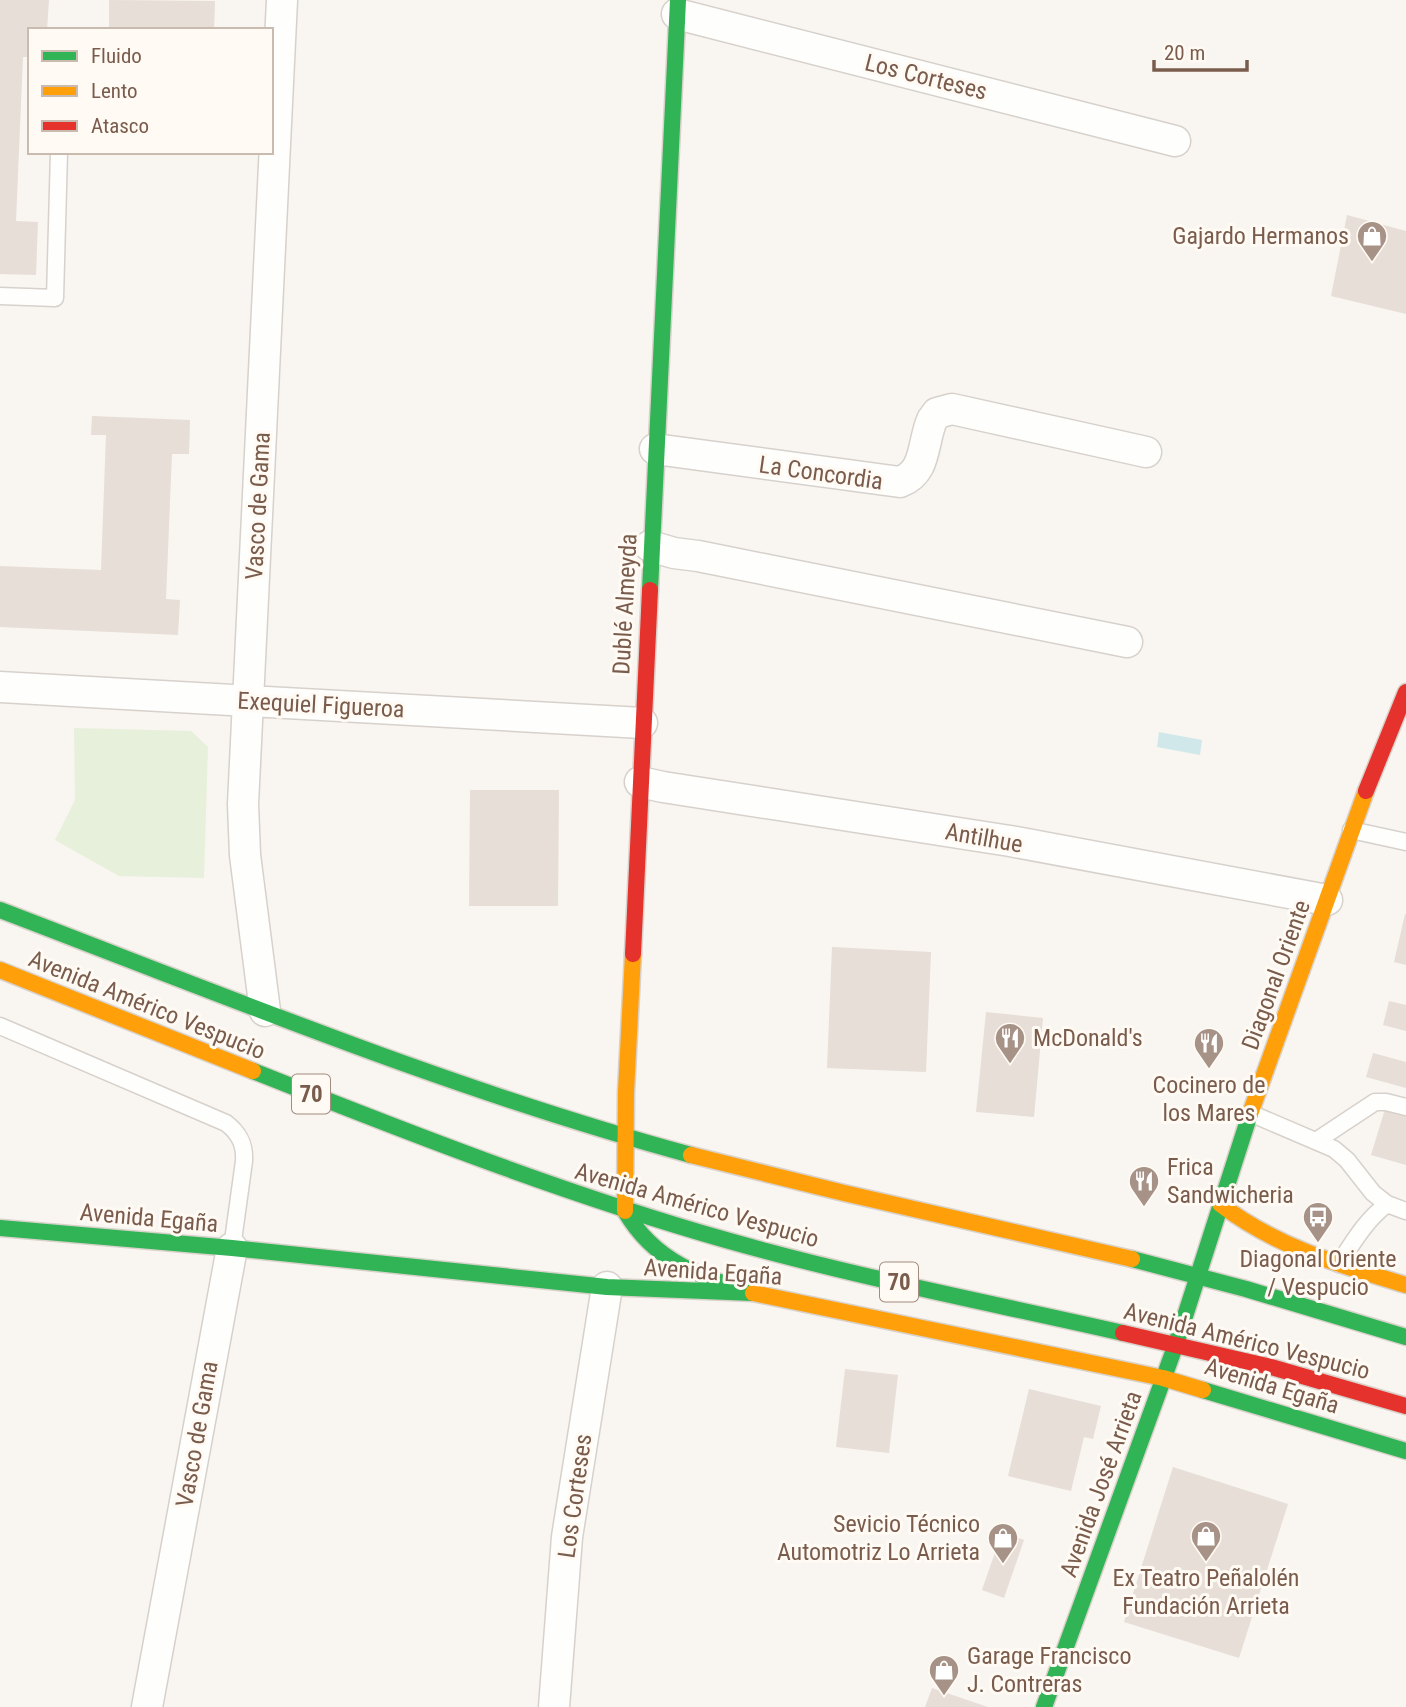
<svg xmlns="http://www.w3.org/2000/svg" width="1406" height="1707" font-family="'Roboto Condensed',sans-serif">
  <style>
    .green { fill: #e7f0db }
    .water { fill: #d0e8ea }
    .building { fill: #e6ded7 }
    .lines { fill: none; stroke-linecap: round; stroke-linejoin: round }
    .lane-casing { stroke: #d7d1cb; stroke-width: 19 }
    .street-casing { stroke: #d7d1cb; stroke-width: 33 }
    .fast-casing { stroke: #d9d2cb; stroke-width: 19 }
    .slow-casing { stroke: #d9d2cb; stroke-width: 19 }
    .jam-casing { stroke: #d9d2cb; stroke-width: 19 }
    .lane { stroke: #fefefd; stroke-width: 16 }
    .street { stroke: #fefefd; stroke-width: 30 }
    .fast { stroke: #30b455; stroke-width: 16 }
    .slow { stroke: #ff9f0a; stroke-width: 16 }
    .jam { stroke: #e5322d; stroke-width: 16 }
    .labels { text-anchor: middle; stroke-width: 6; stroke-linejoin: round; paint-order: stroke }
    .shield { fill: #fffaf3; stroke: #a28b7f; stroke-width: 2 }
    .shield-label { font-size: 23px; font-weight: bold; fill: #7a5c4d }
    .street-label { font-size: 24px; fill: #7a5c4d; stroke: #fffaf3 }
    .poi-label { font-size: 24px; fill: #7a5c4d; stroke: #fffaf3; text-anchor: start }
  </style>
  <rect width="100%" height="100%" fill="#f9f5f0"/>
  <path class="green" d="M74,728L191,731L208,747L204,878L119,876L55,840L75,800Z"/>
  <path class="water" d="M1159,732L1202,740L1200,755L1157,747Z"/>
  <path class="building" d="M0,0H49L47,30H30V57H23L16,221L38,222L36,275L0,274Z
    M109,0L215,1L214,30H109Z
    M1347,215L1406,231V314L1331,296Z
    M92,416L190,420L189,454H172L166,599L180,600L178,635L0,627V566L101,570L106,435H91Z
    M470,790H559L558,906H469Z
    M1405,914H1406V965L1394,962Z
    M832,947L931,952L926,1072L827,1068Z
    M1389,1001L1406,1005V1031L1383,1025Z
    M986,1012L1043,1018L1034,1117L976,1112Z
    M1373,1053L1406,1062V1088L1366,1077Z
    M1385,1109L1406,1115V1165L1371,1155Z
    M845,1369L898,1375L889,1453L836,1447Z
    M1029,1389L1101,1406L1093,1439L1084,1437L1071,1491L1008,1476Z
    M1173,1467L1288,1504L1239,1658L1124,1622Z
    M1002,1532L1024,1540L1004,1598L982,1590Z
    M932,1688L988,1707H925Z"/>
  <g class="lines">
    <g class="lane-casing">
      <path id="lane" d="M0,296L55,298L59,152
        M1351,830L1406,842
        M0,1026L226,1123C239,1133 245,1144 244,1161L232,1248
        M1250,1113L1334,1149L1347,1160L1373,1193L1387,1204L1406,1211
        M1316,1141L1375,1102H1386L1406,1107
        M1339,1264C1353,1242 1366,1220 1387,1204"/>
    </g>
    <g class="street-casing">
      <path id="street" d="M677,14L1175,141
        M655,449L900,482C927,472 922,443 932,420L937,413L952,409L1146,452
        M650,546L674,553L698,556L1127,642
        M0,687L642,723
        M640,782L663,787L1010,841L1327,900
        M265,1011L245,855L243,804L282,0
        M147,1707L232,1248
        M554,1707L567,1537L607,1287"/>
    </g>
    <g class="fast-casing">
      <path id="fast" d="M650,590L678,0
        M0,910C228,997 455,1091 691,1155
        M253,1071C409,1133 565,1194 726,1240C856,1277 991,1303 1123,1333
        M625,1211C655,1263 701,1277 755,1293
        M0,1228L232,1248L607,1287L753,1293
        M1132,1259L1246,1289L1406,1337
        M1203,1390L1406,1451
        M1044,1707L1176,1344L1250,1114"/>
    </g>
    <g class="slow-casing">
      <path id="slow" d="M0,970L253,1071
        M1250,1114L1366,791
        M691,1155L844,1193L1132,1259
        M1220,1204C1276,1247 1340,1265 1406,1285
        M625,1211L626,1092L633,954
        M753,1293L1163,1378L1203,1390"/>
    </g>
    <g class="jam-casing">
      <path id="jam" d="M1366,791L1406,692
        M633,954L650,590
        M1123,1333L1271,1367L1406,1406"/>
    </g>
    <use href="#lane" class="lane"/>
    <use href="#street" class="street"/>
    <use href="#fast" class="fast"/>
    <use href="#slow" class="slow"/>
    <use href="#jam" class="jam"/>
  </g>
  <defs>
    <g id="shop-pin" transform="scale(1.575)"><path d="M0 17L-7.5 6A9.5 9.5 0 1 1 7.5 6Z" fill="#a69286" stroke="#fffaf3"/><path d="M-5-2.5h2.3a2.7 3.5 0 0 1 5.4 0H5L5.5 6h-11ZM-1.5-2.5h3a1.5 2.3 0 0 0-3 0Z" fill="#fff"/></g>
    <g id="restaurant-pin" transform="scale(1.575)"><path d="M0 17L-7.5 6A9.5 9.5 0 1 1 7.5 6Z" fill="#a69286" stroke="#fffaf3"/><path d="M-5-6h1v4h1v-4h1v4h1v-4h1v5L-1.5 .5V6h-2V.5L-5-1ZM5-6V6H3V1.5H1.5Q1.5-4 5-6Z" fill="#fff"/></g>
    <g id="bus-pin" transform="scale(1.575)"><path d="M0 17L-7.5 6A9.5 9.5 0 1 1 7.5 6Z" fill="#a69286" stroke="#fffaf3"/><path d="M-5-6H5V4H4V6H2V4H-2V6H-4V4H-5ZM-3.5-4V0h7V-4ZM-3.5 1.2v1.5H-2V1.2ZM2 1.2v1.5H3.5V1.2Z" fill="#fff"/></g>
  </defs>
  <g fill-rule="evenodd">
    <use href="#shop-pin" x="1372" y="236"/>
    <use href="#restaurant-pin" x="1010" y="1038"/>
    <use href="#restaurant-pin" x="1209" y="1043"/>
    <use href="#restaurant-pin" x="1144" y="1181"/>
    <use href="#bus-pin" x="1318" y="1217"/>
    <use href="#shop-pin" x="1206" y="1536"/>
    <use href="#shop-pin" x="1003" y="1538"/>
    <use href="#shop-pin" x="944" y="1670"/>
  </g>
  <g class="labels">
    <g class="shield">
      <rect x="292" y="1074.5" width="38" height="39" rx="5"/>
      <rect x="880" y="1262.5" width="38" height="39" rx="5"/>
    </g>
    <g class="shield-label">
      <text x="311" y="1102">70</text>
      <text x="899" y="1290">70</text>
    </g>
    <g class="street-label">
      <text transform="translate(926 77) rotate(14)" y="8">Los Corteses</text>
      <text transform="translate(821 473) rotate(8)" y="8">La Concordia</text>
      <text transform="translate(258 506) rotate(-87)" y="8">Vasco de Gama</text>
      <text transform="translate(625 604) rotate(-87)" y="8">Dublé Almeyda</text>
      <text transform="translate(321 705) rotate(3)" y="8">Exequiel Figueroa</text>
      <text transform="translate(984 838) rotate(10)" y="8">Antilhue</text>
      <text transform="translate(1276 975) rotate(-70)" y="8">Diagonal Oriente</text>
      <text transform="translate(147 1005) rotate(22)" y="8">Avenida Américo Vespucio</text>
      <text transform="translate(697 1205) rotate(16)" y="8">Avenida Américo Vespucio</text>
      <text transform="translate(149 1218) rotate(5)" y="8">Avenida Egaña</text>
      <text transform="translate(713 1272) rotate(4)" y="8">Avenida Egaña</text>
      <text transform="translate(1247 1341) rotate(14)" y="8">Avenida Américo Vespucio</text>
      <text transform="translate(1272 1386) rotate(17)" y="8">Avenida Egaña</text>
      <text transform="translate(197 1434) rotate(-80)" y="8">Vasco de Gama</text>
      <text transform="translate(1101 1484) rotate(-70)" y="8">Avenida José Arrieta</text>
      <text transform="translate(575 1496) rotate(-82)" y="8">Los Corteses</text>
    </g>
    <g class="poi-label">
      <text x="1349" y="244" text-anchor="end">Gajardo Hermanos</text>
      <text x="1033" y="1046">McDonald's</text>
      <text x="1209" y="1093" text-anchor="middle">Cocinero de<tspan x="1209" dy="28">los Mares</tspan></text>
      <text x="1167" y="1175">Frica<tspan x="1167" dy="28">Sandwicheria</tspan></text>
      <text x="1318" y="1267" text-anchor="middle">Diagonal Oriente<tspan x="1318" dy="28">/ Vespucio</tspan></text>
      <text x="980" y="1532" text-anchor="end">Sevicio Técnico<tspan x="980" dy="28">Automotriz Lo Arrieta</tspan></text>
      <text x="1206" y="1586" text-anchor="middle">Ex Teatro Peñalolén<tspan x="1206" dy="28">Fundación Arrieta</tspan></text>
      <text x="967" y="1664">Garage Francisco<tspan x="967" dy="28">J. Contreras</tspan></text>
    </g>
  </g>
  <rect x="28" y="28" width="245" height="126" fill="#fffaf3" stroke="#cabbb1" stroke-width="2"/>
  <rect x="42" y="51" width="35" height="10" fill="#30b455" stroke="#cabbb1" stroke-width="2"/>
  <text x="91" y="63" font-size="21" fill="#7a5c4d">Fluido</text>
  <rect x="42" y="86" width="35" height="10" fill="#ff9f0a" stroke="#cabbb1" stroke-width="2"/>
  <text x="91" y="98" font-size="21" fill="#7a5c4d">Lento</text>
  <rect x="42" y="121" width="35" height="10" fill="#e5322d" stroke="#cabbb1" stroke-width="2"/>
  <text x="91" y="133" font-size="21" fill="#7a5c4d">Atasco</text>
  <path d="M1154 60v10h93v-10" fill="none" stroke="#7a5c4d" stroke-width="3.5"/>
  <text x="1164" y="60" font-size="21" fill="#7a5c4d" stroke="#fffaf3" stroke-width="5" paint-order="stroke">20 m</text>
</svg>
